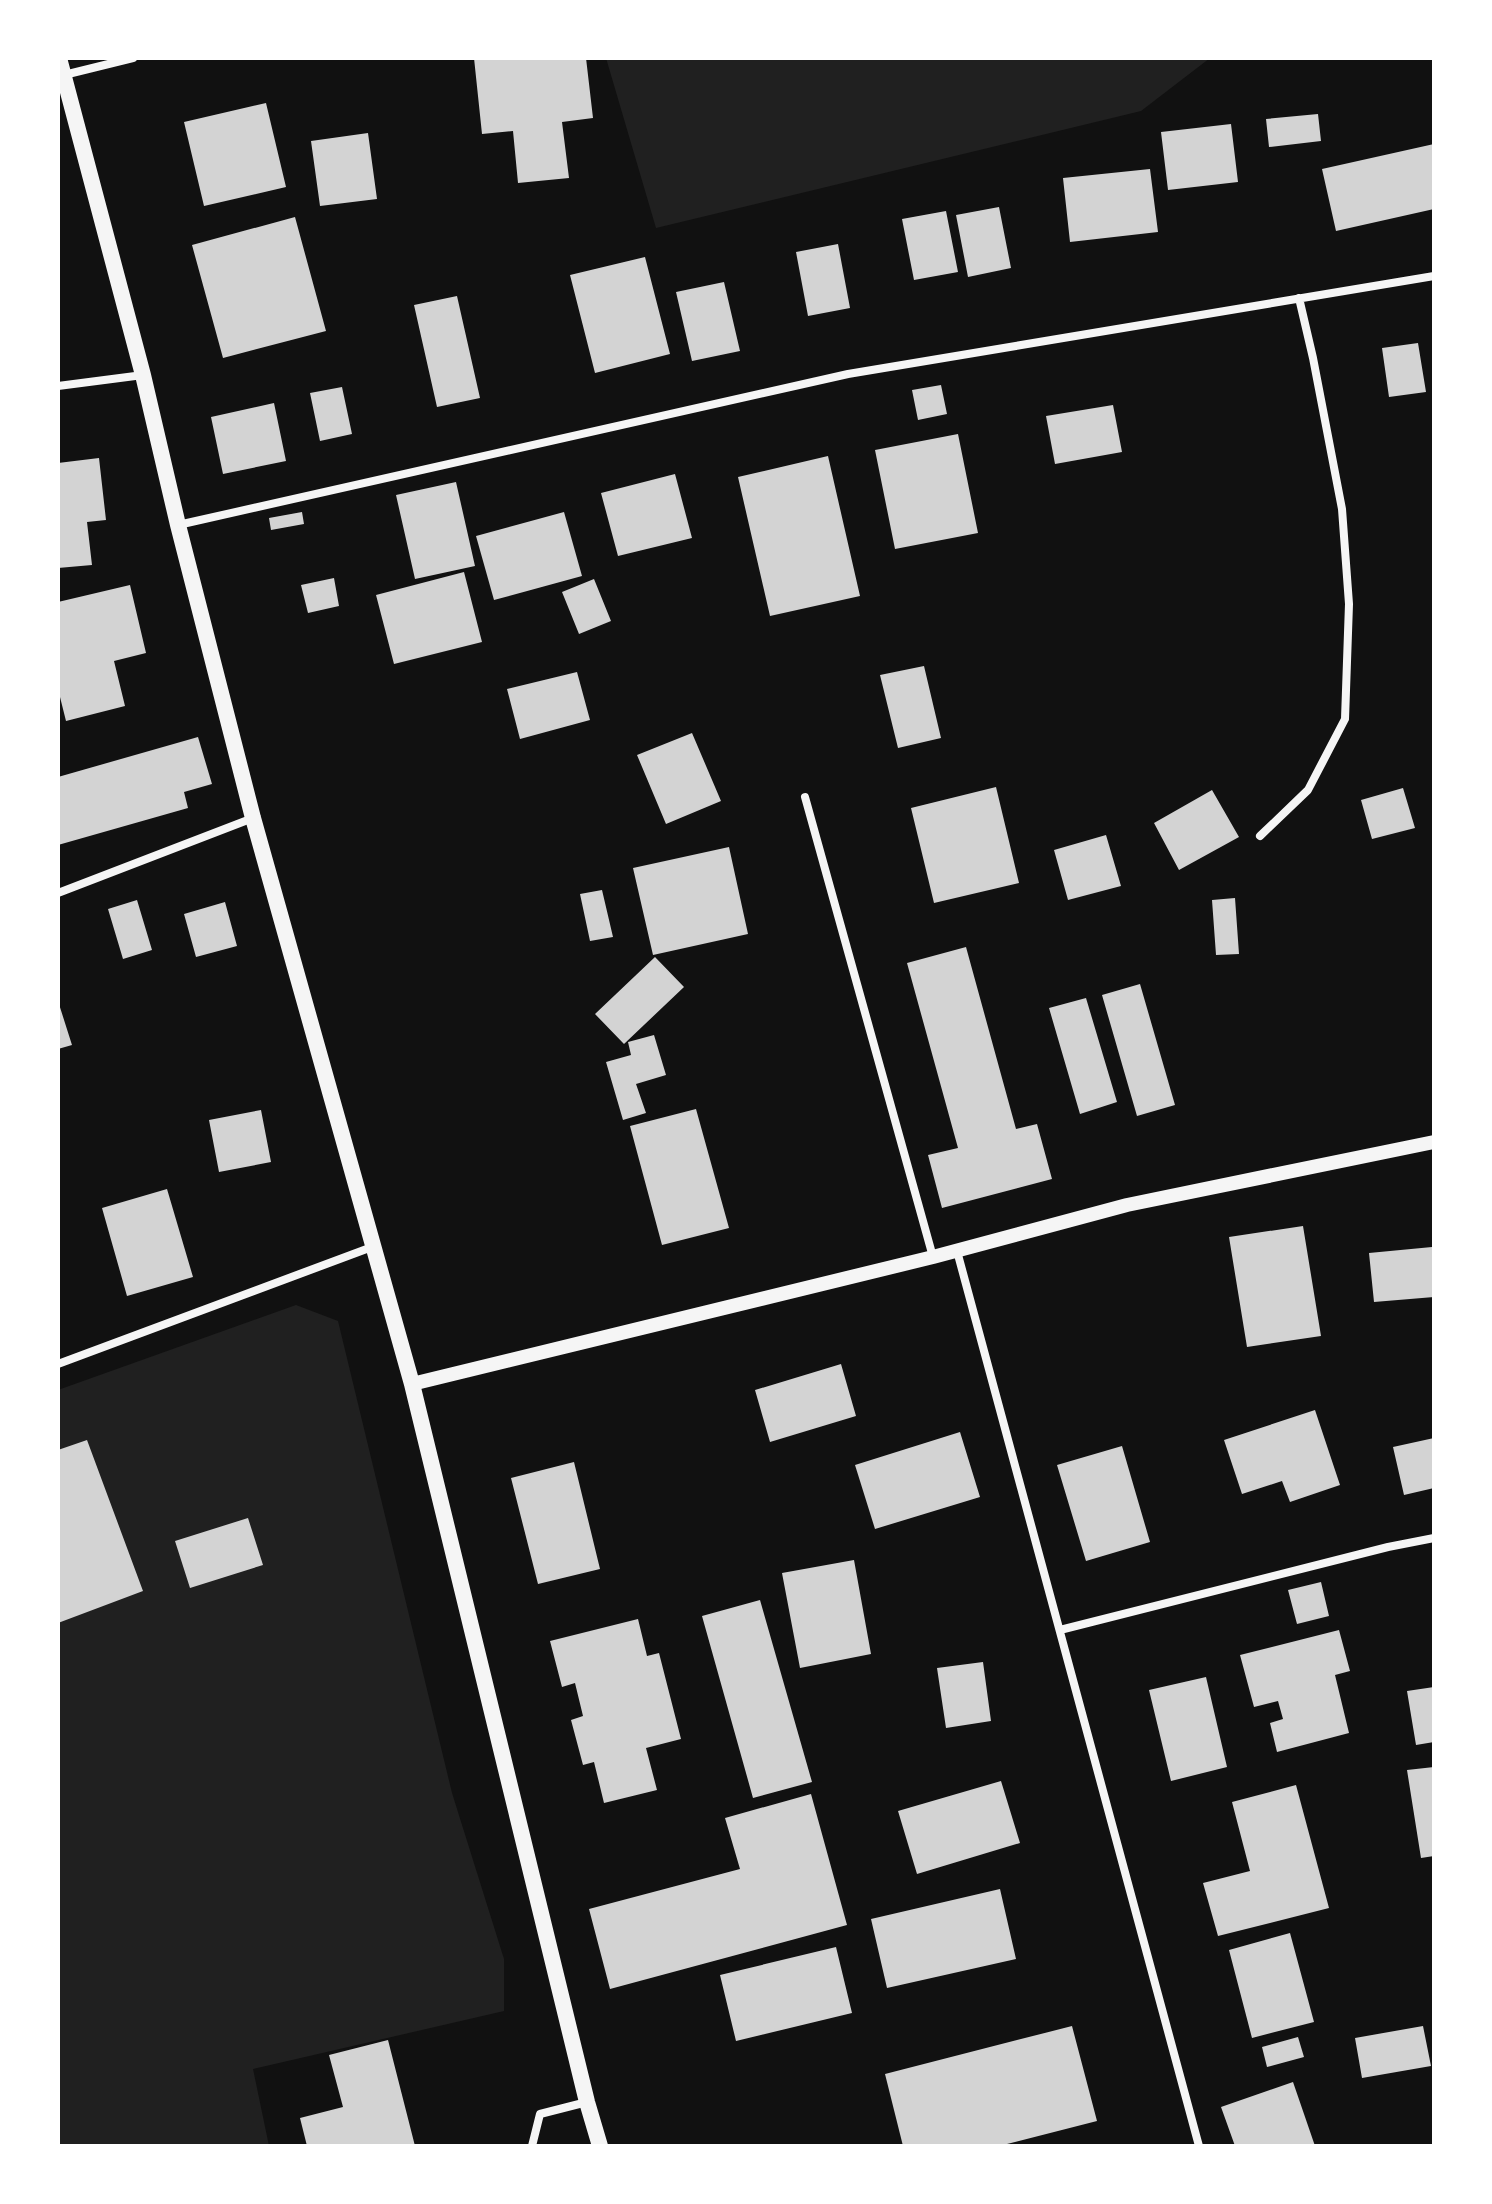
<svg xmlns="http://www.w3.org/2000/svg" width="1492" height="2204" font-family="'Work Sans',sans-serif">
  <style>
    .green { fill: #202020 }
    .building { fill: #d3d3d3 }
    .lines { fill: none; stroke-linecap: round; stroke-linejoin: round }
    .minor { stroke: #f5f5f5; stroke-width: 8 }
    .tertiary { stroke: #f5f5f5; stroke-width: 14 }
    .secondary { stroke: #f5f5f5; stroke-width: 16 }
  </style>
  <rect width="100%" height="100%" fill="#111"/>
  <path class="green" d="M606,58H1210L1141,111L656,228Z
    M296,1305L338,1321L452,1793L504,1959V2011L253,2069L269,2146H58V1390Z"/>
  <path class="building" d="M474,58H586L593,118L562,122L569,178L518,183L513,131L482,134Z
    M266,103L286,187L204,206L184,122Z
    M1318,114L1321,141L1269,147L1266,119Z
    M1231,124L1238,182L1168,190L1161,132Z
    M368,133L377,199L320,206L311,141Z
    M1434,144V209L1336,231L1322,169Z
    M1150,169L1158,232L1070,242L1063,178Z
    M999,207L1011,268L968,277L956,215Z
    M946,211L958,272L914,280L902,219Z
    M295,217L326,331L223,358L192,245Z
    M838,244L850,308L808,316L796,252Z
    M645,257L670,354L595,373L570,275Z
    M724,282L740,351L692,361L676,292Z
    M457,296L480,398L437,407L414,305Z
    M1418,343L1426,392L1389,397L1382,348Z
    M941,385L947,414L918,420L912,390Z
    M342,387L352,434L320,441L310,393Z
    M274,403L286,461L223,474L211,417Z
    M1113,405L1122,452L1055,464L1046,416Z
    M958,434L978,533L895,549L875,450Z
    M828,456L860,596L770,616L738,477Z
    M99,458L106,520L87,522L92,565L58,568V463Z
    M675,474L692,538L618,556L601,493Z
    M456,482L475,566L415,579L396,495Z
    M302,512L304,524L271,530L269,518Z
    M564,512L582,576L494,600L476,536Z
    M464,572L482,642L394,664L376,595Z
    M334,578L339,606L308,613L301,585Z
    M594,579L611,621L579,634L562,592Z
    M130,585L146,653L114,661L125,706L66,721L58,689V602Z
    M924,666L941,738L898,748L880,675Z
    M577,672L590,720L520,739L507,689Z
    M692,733L721,801L666,824L637,755Z
    M198,737L212,784L184,792L188,808L58,845V777Z
    M996,787L1019,883L934,903L911,808Z
    M1403,788L1415,828L1372,839L1361,800Z
    M1212,790L1239,837L1179,870L1154,823Z
    M1106,835L1121,886L1068,900L1054,850Z
    M729,847L748,934L653,955L633,868Z
    M602,890L613,937L590,941L580,894Z
    M1235,898L1239,954L1216,955L1212,900Z
    M137,900L152,950L123,959L108,909Z
    M225,902L237,946L196,957L184,914Z
    M966,947L1016,1129L1037,1124L1052,1179L942,1208L928,1155L958,1148L907,963Z
    M655,957L684,987L624,1044L595,1014Z
    M1140,984L1175,1105L1137,1116L1102,995Z
    M1086,998L1117,1102L1080,1114L1049,1008Z
    M58,1001L72,1045L58,1049Z
    M654,1035L666,1075L636,1084L646,1113L623,1120L606,1062L631,1055L628,1042Z
    M696,1109L729,1228L662,1245L630,1126Z
    M261,1110L271,1162L219,1172L209,1120Z
    M167,1189L193,1277L127,1296L102,1208Z
    M1303,1226L1321,1336L1247,1347L1229,1237Z
    M1432,1247L1434,1297L1374,1302L1369,1253Z
    M841,1364L856,1416L770,1442L755,1390Z
    M1315,1410L1340,1485L1290,1502L1282,1481L1242,1494L1224,1440Z
    M960,1432L980,1497L875,1529L855,1465Z
    M1434,1438V1488L1404,1495L1393,1447Z
    M87,1440L143,1591L58,1623V1450Z
    M1122,1446L1150,1542L1086,1561L1057,1465Z
    M574,1462L600,1569L538,1584L511,1478Z
    M248,1518L263,1565L190,1588L175,1541Z
    M854,1560L871,1654L800,1668L782,1573Z
    M1321,1582L1329,1616L1297,1624L1288,1590Z
    M760,1600L812,1782L753,1798L702,1616Z
    M638,1619L647,1656L659,1653L681,1739L646,1748L657,1790L604,1803L594,1762L583,1765L571,1720L583,1716L575,1683L562,1687L550,1641Z
    M1339,1630L1350,1671L1335,1675L1349,1733L1277,1752L1270,1723L1283,1719L1278,1701L1254,1707L1240,1655Z
    M983,1662L991,1721L946,1728L937,1668Z
    M1206,1677L1227,1767L1171,1781L1149,1690Z
    M1434,1687V1742L1416,1745L1407,1691Z
    M1434,1767V1856L1421,1858L1407,1770Z
    M1001,1781L1020,1843L917,1874L898,1811Z
    M1296,1785L1329,1908L1218,1936L1203,1883L1250,1871L1232,1802Z
    M811,1794L847,1925L610,1989L589,1909L740,1869L725,1818Z
    M1000,1889L1016,1959L887,1988L871,1919Z
    M1290,1933L1314,2022L1252,2038L1229,1950Z
    M836,1947L852,2013L736,2041L720,1975Z
    M1072,2026L1097,2121L999,2146H903L885,2074Z
    M1423,2026L1431,2066L1362,2078L1355,2038Z
    M1298,2037L1304,2057L1267,2067L1262,2047Z
    M388,2040L415,2146H307L300,2118L343,2107L329,2055Z
    M1293,2082L1315,2146H1235L1221,2107Z"/>
  <g class="lines">
    <path class="minor" d="M64,75L133,58
      M58,386L143,375
      M178,525L848,374L1434,276
      M805,797L933,1257
      M1260,836L1308,790L1345,719L1349,604L1342,509L1313,358L1299,298
      M58,893L253,818
      M957,1251L1199,2146
      M58,1364L372,1247
      M1060,1630L1388,1547L1434,1538
      M532,2146L540,2114L587,2102"/>
    <path class="tertiary" d="M412,1384L933,1257L1127,1205L1434,1142"/>
    <path class="secondary" d="M59,58L143,375L178,525L253,818L412,1384L587,2102L600,2146"/>
  </g>
  <rect width="1492" height="2204" fill="none" stroke="#ffffff" stroke-width="120"/>
</svg>
